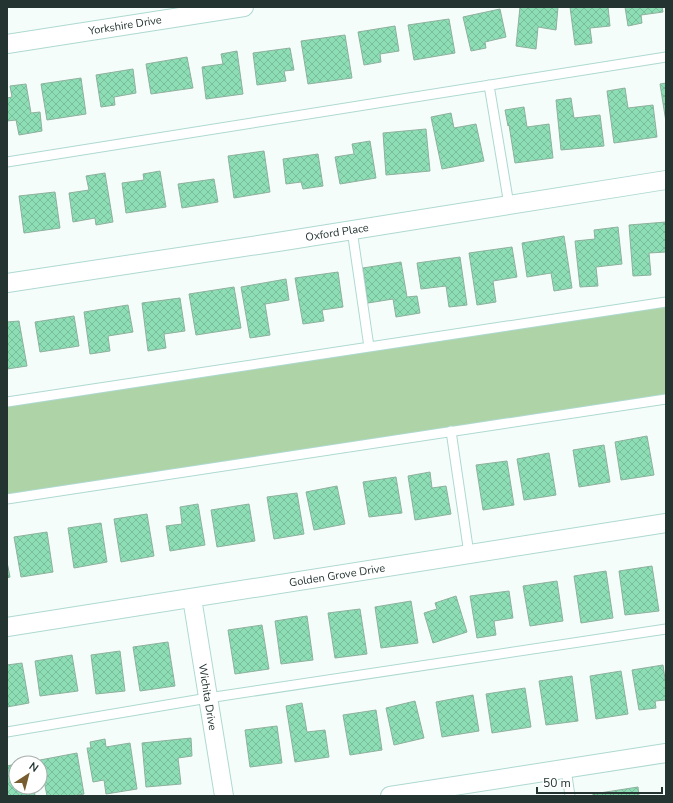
<svg xmlns="http://www.w3.org/2000/svg" width="673" height="803" font-family="'Nunito Sans',sans-serif">
  <style>
    .green { fill: #aed3a7 }
    .building { fill: url(#building-cross-hatch); stroke: #8eb19e }
    .lines { fill: none; stroke-linecap: round; stroke-linejoin: round }
    .service-casing { stroke: #aed9d0; stroke-width: 11 }
    .minor-casing { stroke: #aed9d0; stroke-width: 20 }
    .service { stroke: #fff; stroke-width: 9 }
    .minor { stroke: #fff; stroke-width: 18 }
    .labels { text-anchor: middle; stroke-width: 3; stroke-linejoin: round; paint-order: stroke }
    .street-label { font-size: 11px; fill: #233431; stroke: #fff }
  </style>
  <defs>
    <pattern id="building-cross-hatch" width="8" height="8" patternUnits="userSpaceOnUse"><rect width="8" height="8" fill="#8dddb5"/><path d="M0 0l8 8M0 8l8-8" fill="none" stroke="#79be9c"/></pattern>
  </defs>
  <rect width="100%" height="100%" fill="#f5fdfb"/>
  <path class="green" d="M666,302V399L7,499V402Z"/>
  <path class="building" d="M520,7H558L556,30L538,27L536,49L516,46Z
    M570,7H608L610,26L590,28L592,43L575,45Z
    M625,7H662L663,12L641,15L642,23L628,26Z
    M500,9L506,37L485,42L486,48L471,51L463,17Z
    M449,19L455,53L414,60L408,25Z
    M395,26L399,51L380,54L381,62L364,65L358,32Z
    M345,35L352,78L308,84L301,41Z
    M290,48L294,70L284,71L286,81L257,85L253,53Z
    M237,51L243,94L206,99L202,67L223,64L221,54Z
    M187,57L193,88L151,94L146,64Z
    M133,69L136,93L114,97L115,105L101,107L96,75Z
    M81,78L86,114L47,120L41,84Z
    M666,83V122L660,84Z
    M26,84L31,113L40,112L42,131L19,135L16,120L7,121V98L12,97L10,86Z
    M625,88L628,108L653,105L657,137L614,143L607,91Z
    M571,98L574,118L600,115L604,146L561,150L556,100Z
    M524,107L527,127L549,124L553,158L515,163L509,125L508,126L505,110Z
    M451,113L454,128L476,124L484,161L442,169L431,117Z
    M426,129L430,171L386,175L383,133Z
    M370,141L376,178L340,184L335,157L354,154L352,144Z
    M264,151L270,192L234,198L228,156Z
    M318,154L323,186L303,189L301,182L286,184L283,159Z
    M160,171L166,207L126,213L122,183L144,180L143,174Z
    M105,173L113,222L96,225L95,218L73,222L69,193L89,190L86,176Z
    M214,179L218,202L182,208L178,184Z
    M55,192L60,228L24,233L19,196Z
    M666,222V252L649,253L651,275L633,276L629,225Z
    M618,227L622,264L596,267L598,286L580,287L575,241L595,239L594,230Z
    M564,236L572,288L554,291L551,273L527,277L522,243Z
    M512,247L517,277L493,281L496,302L477,305L469,253Z
    M460,257L467,305L449,307L446,286L421,289L417,263Z
    M401,262L407,297L417,296L420,313L396,317L393,299L368,303L363,268Z
    M338,272L343,307L322,310L324,321L303,324L295,278Z
    M286,279L289,300L265,304L270,335L250,338L241,287Z
    M234,287L241,328L196,335L189,294Z
    M180,298L185,331L164,334L166,348L148,351L142,303Z
    M128,305L133,332L108,336L110,351L90,354L84,312Z
    M74,316L79,346L40,352L35,322Z
    M19,321L27,366L7,369V322Z
    M647,436L654,475L621,480L615,442Z
    M604,445L610,482L579,487L573,450Z
    M549,453L556,495L524,500L517,459Z
    M507,461L514,505L483,510L476,465Z
    M430,472L432,488L446,486L451,514L415,520L408,476Z
    M396,477L402,513L369,517L363,482Z
    M337,486L345,524L314,530L306,492Z
    M297,493L304,534L274,539L267,497Z
    M198,504L205,545L170,551L166,526L182,524L180,507Z
    M249,504L255,541L217,547L211,510Z
    M147,514L154,556L121,562L114,519Z
    M101,523L107,562L74,568L68,528Z
    M47,532L53,572L21,577L14,537Z
    M7,562L10,577L7,578Z
    M652,566L659,611L625,615L619,571Z
    M606,571L613,618L581,623L574,576Z
    M557,581L563,621L530,626L523,586Z
    M509,591L513,618L494,621L496,635L477,638L470,596Z
    M456,596L467,632L433,643L424,613L437,609L435,603Z
    M411,601L418,643L381,648L375,607Z
    M360,609L367,654L335,658L328,613Z
    M307,616L313,660L281,664L275,621Z
    M262,625L269,669L235,674L228,630Z
    M168,642L175,686L140,691L133,647Z
    M120,651L125,691L96,694L91,655Z
    M72,655L78,691L40,696L35,661Z
    M22,663L29,703L7,707V665Z
    M663,665L666,686V700L655,701L656,708L639,710L632,670Z
    M621,671L628,714L596,719L590,676Z
    M572,676L578,721L546,725L539,681Z
    M525,688L531,727L492,733L486,694Z
    M473,695L479,731L442,737L436,702Z
    M415,701L424,738L394,745L386,708Z
    M302,703L307,732L325,730L329,757L295,762L286,706Z
    M376,710L382,750L350,755L343,715Z
    M277,726L282,763L250,767L245,730Z
    M191,738L192,756L178,758L181,784L146,787L142,743Z
    M105,739L106,747L130,743L137,789L106,794L104,780L93,782L87,748H91L90,742Z
    M77,753L84,794L73,796H47L40,760Z
    M16,764V787H34L35,796H7V766Z
    M638,787L639,796H593V794Z"/>
  <g class="lines">
    <g class="service-casing">
      <path id="service" d="M489,85L509,205
        M7,162L666,57
        M352,230L369,347
        M7,402L666,302
        M451,431L469,554
        M7,499L666,399
        M7,732L208,698L666,629
        M566,769L570,796"/>
    </g>
    <g class="minor-casing">
      <path id="minor" d="M7,44L244,7
        M7,283L284,241L666,180
        M192,598L224,796
        M7,627L666,523
        M390,796L666,753"/>
    </g>
    <use href="#service" class="service"/>
    <use href="#minor" class="minor"/>
  </g>
  <g class="labels">
    <g class="street-label">
      <text transform="translate(125 25) rotate(-9)" y="4">Yorkshire Drive</text>
      <text transform="translate(337 232) rotate(-9)" y="4">Oxford Place</text>
      <text transform="translate(337 575) rotate(-9)" y="4">Golden Grove Drive</text>
      <text transform="translate(208 697) rotate(81)" y="4">Wichita Drive</text>
    </g>
  </g>
  <rect width="673" height="803" fill="none" stroke="#233431" stroke-width="16"/>
  <g transform="translate(28 775) rotate(36)"><circle r="19" fill="#ffffff" stroke="#a7aead"/>
  <path d="M0-3L7 15L0 10L-7 15Z" fill="#775d2f"/>
  <text y="-6" font-size="11" font-weight="bold" text-anchor="middle" fill="#233431">N</text>
  </g>
  <path d="M537 787v6h125v-6" fill="none" stroke="#233431" stroke-width="2"/>
  <text x="543" y="787" font-size="12" fill="#233431" stroke="#ffffff" stroke-width="3" paint-order="stroke">50 m</text>
</svg>
